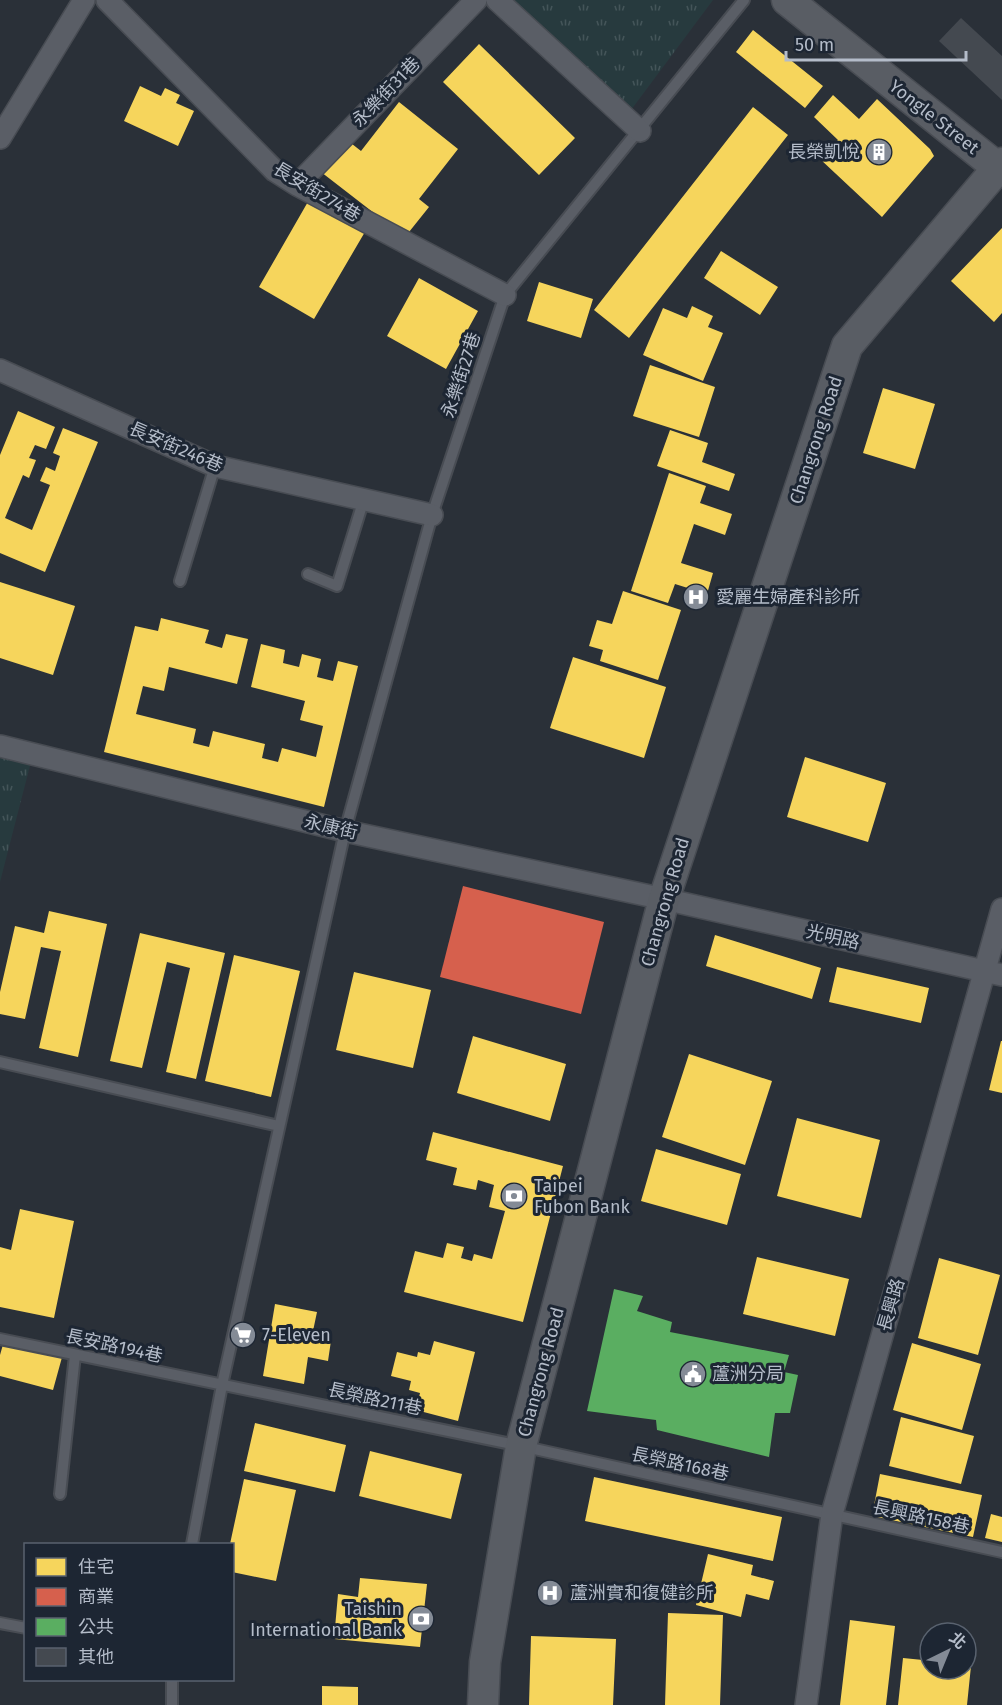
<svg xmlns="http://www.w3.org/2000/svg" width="1002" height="1705" font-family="'Fira Sans','Noto Sans TC',sans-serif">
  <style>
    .park { fill: url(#park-tufts) }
    .homes { fill: #f6d55c }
    .shops { fill: #d6604d }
    .public { fill: #5aae61 }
    .building { fill: #444950 }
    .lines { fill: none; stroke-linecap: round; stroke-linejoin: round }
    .lane-casing { stroke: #484c53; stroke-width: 14 }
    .street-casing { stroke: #484c53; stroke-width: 24 }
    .secondary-casing { stroke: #484c53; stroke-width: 33 }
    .lane { stroke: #5a5e66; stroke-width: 10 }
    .street { stroke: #5a5e66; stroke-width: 21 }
    .secondary { stroke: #595d64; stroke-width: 30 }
    .labels { text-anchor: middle; stroke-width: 6; stroke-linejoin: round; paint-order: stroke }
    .street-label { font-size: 18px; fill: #b4bcc9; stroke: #1d2633 }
    .poi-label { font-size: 18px; fill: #b4bcc9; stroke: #1d2633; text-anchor: start }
  </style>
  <defs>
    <pattern id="park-tufts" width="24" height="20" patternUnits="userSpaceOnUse" patternTransform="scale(1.5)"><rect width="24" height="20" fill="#273a3e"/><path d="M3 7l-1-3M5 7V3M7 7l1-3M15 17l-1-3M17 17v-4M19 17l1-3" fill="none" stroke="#445559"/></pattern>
  </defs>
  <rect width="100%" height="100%" fill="#2a3038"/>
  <path class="park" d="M510,0H713L631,110Z
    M0,746L33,754L0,882Z"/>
  <path class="homes" d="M753,30L823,86L805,108L736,52Z
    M479,44L575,138L539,175L443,82Z
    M140,86L161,96L165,88L180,95L176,103L194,111L178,146L124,121Z
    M833,95L859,119L877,99L930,149L934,156L882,217L820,159L838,140L814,117Z
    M399,102L458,149L419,199L429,207L405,237L321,172L347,140L361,151Z
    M753,107L788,135L629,338L594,310Z
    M313,193L369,225L314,319L259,287Z
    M1002,228V313L994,322L951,281Z
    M721,251L778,287L760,315L704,278Z
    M419,278L478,311L446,369L387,336Z
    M539,282L593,299L581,338L527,321Z
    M692,306L713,316L708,327L723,333L703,381L643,355L663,308L687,318Z
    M650,365L715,387L699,437L633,416Z
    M883,388L935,404L915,469L863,453Z
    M18,411L55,427L46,449L35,445L29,458L36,460L29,478L23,475L5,518L32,530L50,485L40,481L46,467L55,471L60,456L53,453L63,428L98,442L45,572L0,553V455Z
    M670,430L708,443L702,462L735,474L729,491L657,466Z
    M669,473L706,486L700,503L732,514L725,535L694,524L681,563L713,573L707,594L675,584L668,603L631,591Z
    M0,582L75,606L53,675L0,658Z
    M623,591L681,610L658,680L600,661L603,650L589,646L597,620L612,624Z
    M161,618L209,630L205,643L222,648L226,634L248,639L237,684L169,667L164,691L143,686L136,714L196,729L193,743L209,747L213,731L265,744L262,758L278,762L282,748L316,757L323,726L300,720L305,701L251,687L261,644L285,650L283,663L299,667L302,654L321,659L317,677L333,681L338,661L358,666L324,807L104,752L135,626L158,631Z
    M573,657L666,687L644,758L550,728Z
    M805,757L886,783L868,842L787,817Z
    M49,911L107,924L78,1057L39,1048L61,951L41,947L25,1019L0,1014V992L15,926L44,933Z
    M140,933L225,953L196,1079L166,1072L190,968L167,962L142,1068L110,1061Z
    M715,935L821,968L812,999L706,966Z
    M234,955L300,971L271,1097L205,1081Z
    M837,967L929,988L921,1023L829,1002Z
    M354,972L431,990L413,1068L336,1050Z
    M473,1036L566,1064L550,1121L457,1093Z
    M1001,1041H1002V1093L989,1090Z
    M689,1054L772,1081L745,1165L662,1137Z
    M797,1118L880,1140L861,1218L777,1196Z
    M433,1132L563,1166L523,1322L404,1292L415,1251L443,1258L447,1243L464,1247L461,1258L472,1261L474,1254L492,1259L505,1211L489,1207L494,1185L478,1180L476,1190L453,1185L457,1168L426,1160Z
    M656,1149L741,1174L727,1225L641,1201Z
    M20,1209L74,1221L54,1318L0,1307V1247L11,1250Z
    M757,1257L849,1279L835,1336L743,1314Z
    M939,1258L1000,1275L978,1355L918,1338Z
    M275,1304L317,1312L313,1331L332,1334L328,1361L308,1357L304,1384L263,1376Z
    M6,1334L64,1350L53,1390L0,1376V1355Z
    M434,1341L475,1352L458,1421L416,1410L420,1393L409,1390L411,1381L391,1376L397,1352L417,1357L418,1352L430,1355Z
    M912,1343L981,1364L962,1430L893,1410Z
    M901,1417L974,1436L961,1484L889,1466Z
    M255,1423L346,1445L335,1492L244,1471Z
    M370,1451L462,1474L451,1519L359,1496Z
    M880,1474L982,1495L973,1537L872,1516Z
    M594,1477L782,1517L773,1561L585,1521Z
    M244,1479L296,1490L276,1581L232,1572V1544H230Z
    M991,1514L1002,1517V1542L985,1538Z
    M708,1554L753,1565L751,1575L774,1581L769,1600L746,1594L741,1617L696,1605Z
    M360,1578L427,1584L420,1647L334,1639L338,1594L358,1597Z
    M668,1613L723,1615L720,1705H665Z
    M850,1620L895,1626L886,1705H840Z
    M531,1636L616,1639L613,1705H529Z
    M924,1642H930V1669H966V1666H971L967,1705H898L903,1658L923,1660Z
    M322,1686L358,1687V1705H322Z"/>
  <path class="shops" d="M463,886L604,922L581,1014L440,977Z"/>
  <path class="public" d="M614,1289L643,1296L637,1311L672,1322L670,1332L789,1355L784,1372L798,1375L790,1413H775L769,1457L657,1430L656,1420L587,1411Z"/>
  <path class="building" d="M961,18L1002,56V100L939,41Z"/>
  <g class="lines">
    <g class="lane-casing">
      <path id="lane" d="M308,574L337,586L364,499
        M180,581L215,466
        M0,1062L279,1126
        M0,1339L521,1446L1002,1552
        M60,1494L75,1355
        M192,1544L222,1385L345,831L432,515L505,295L744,0
        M0,1623L26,1628
        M172,1680V1705"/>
    </g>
    <g class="street-casing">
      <path id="street" d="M107,0L275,171L297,185L505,295
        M497,0L640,131
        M0,138L84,0
        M297,185L476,0
        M0,370L215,466L432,515
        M0,746L345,831L664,899L1002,975
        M806,1705L832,1514L1002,909"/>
    </g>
    <g class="secondary-casing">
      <path id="secondary" d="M787,0L1002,171
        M483,1705L485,1662L521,1446L664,899L847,346L1002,163"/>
    </g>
    <use href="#lane" class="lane"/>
    <use href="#street" class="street"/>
    <use href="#secondary" class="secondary"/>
  </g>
  <defs>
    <g id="building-disc" transform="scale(1.35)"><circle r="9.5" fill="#848b96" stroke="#1d2633"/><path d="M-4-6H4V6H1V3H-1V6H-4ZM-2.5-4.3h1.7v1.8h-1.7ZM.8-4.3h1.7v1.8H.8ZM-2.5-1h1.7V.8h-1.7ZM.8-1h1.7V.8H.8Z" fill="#fff"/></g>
    <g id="hospital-disc" transform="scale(1.35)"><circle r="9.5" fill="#848b96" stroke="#1d2633"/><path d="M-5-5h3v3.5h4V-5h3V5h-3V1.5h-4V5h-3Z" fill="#fff"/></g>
    <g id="bank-disc" transform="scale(1.35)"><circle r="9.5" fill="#848b96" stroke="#1d2633"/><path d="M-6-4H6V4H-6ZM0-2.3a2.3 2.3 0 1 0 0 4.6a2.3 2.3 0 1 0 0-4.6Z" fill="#fff"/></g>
    <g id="supermarket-disc" transform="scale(1.35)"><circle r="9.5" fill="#848b96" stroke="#1d2633"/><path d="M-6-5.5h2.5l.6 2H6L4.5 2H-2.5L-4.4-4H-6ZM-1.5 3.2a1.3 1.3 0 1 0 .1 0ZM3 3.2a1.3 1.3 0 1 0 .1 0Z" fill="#fff"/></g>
    <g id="civic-disc" transform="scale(1.35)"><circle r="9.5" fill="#848b96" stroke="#1d2633"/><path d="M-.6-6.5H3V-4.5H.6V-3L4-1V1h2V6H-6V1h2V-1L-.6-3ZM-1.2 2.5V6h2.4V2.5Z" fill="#fff"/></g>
  </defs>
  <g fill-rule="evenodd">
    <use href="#building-disc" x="879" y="152"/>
    <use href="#hospital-disc" x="696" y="597"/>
    <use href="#bank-disc" x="514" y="1196"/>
    <use href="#supermarket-disc" x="243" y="1335"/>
    <use href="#civic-disc" x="693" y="1374"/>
    <use href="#hospital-disc" x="550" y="1593"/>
    <use href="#bank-disc" x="421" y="1619"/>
  </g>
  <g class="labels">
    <g class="street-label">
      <text transform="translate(386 92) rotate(-46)" y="6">永樂街31巷</text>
      <text transform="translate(934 117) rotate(38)" y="6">Yongle Street</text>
      <text transform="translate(317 192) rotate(31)" y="6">長安街274巷</text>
      <text transform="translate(461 375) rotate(-72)" y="6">永樂街27巷</text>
      <text transform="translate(816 440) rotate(-72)" y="6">Changrong Road</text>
      <text transform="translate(176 447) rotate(23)" y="6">長安街246巷</text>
      <text transform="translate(331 827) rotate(13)" y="6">永康街</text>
      <text transform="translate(665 902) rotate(-74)" y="6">Changrong Road</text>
      <text transform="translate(833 937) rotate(13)" y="6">光明路</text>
      <text transform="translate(891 1305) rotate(-74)" y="6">長興路</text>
      <text transform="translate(114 1346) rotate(12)" y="6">長安路194巷</text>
      <text transform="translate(541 1372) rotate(-75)" y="6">Changrong Road</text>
      <text transform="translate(375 1399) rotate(12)" y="6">長榮路211巷</text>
      <text transform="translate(680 1464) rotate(12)" y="6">長榮路168巷</text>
      <text transform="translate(921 1517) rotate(12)" y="6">長興路158巷</text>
    </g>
    <g class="poi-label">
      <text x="860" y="158" text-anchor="end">長榮凱悅</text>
      <text x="716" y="603">愛麗生婦產科診所</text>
      <text x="534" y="1192">Taipei<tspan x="534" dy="21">Fubon Bank</tspan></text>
      <text x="262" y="1341">7-Eleven</text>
      <text x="712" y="1380">蘆洲分局</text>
      <text x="570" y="1599">蘆洲實和復健診所</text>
      <text x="402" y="1615" text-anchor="end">Taishin<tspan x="402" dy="21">International Bank</tspan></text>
    </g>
  </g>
  <rect x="24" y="1543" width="210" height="138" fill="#1d2633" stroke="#59626f" stroke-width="1.5"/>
  <rect x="36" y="1558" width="30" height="18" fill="#f6d55c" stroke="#59626f" stroke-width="1.5"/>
  <text x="78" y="1573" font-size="18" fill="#b4bcc9">住宅</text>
  <rect x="36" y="1588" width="30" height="18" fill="#d6604d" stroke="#59626f" stroke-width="1.5"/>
  <text x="78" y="1603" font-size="18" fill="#b4bcc9">商業</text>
  <rect x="36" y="1618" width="30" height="18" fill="#5aae61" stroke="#59626f" stroke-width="1.5"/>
  <text x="78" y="1633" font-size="18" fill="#b4bcc9">公共</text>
  <rect x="36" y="1648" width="30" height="18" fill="#444950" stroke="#59626f" stroke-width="1.5"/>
  <text x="78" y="1663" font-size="18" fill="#b4bcc9">其他</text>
  <g transform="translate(948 1651) rotate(43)"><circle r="28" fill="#1d2633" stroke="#59626f" stroke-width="1.5"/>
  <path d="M0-4.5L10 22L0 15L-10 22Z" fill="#848b96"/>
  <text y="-9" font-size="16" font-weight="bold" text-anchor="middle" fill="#b4bcc9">北</text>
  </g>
  <path d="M786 51v9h180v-9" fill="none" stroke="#b4bcc9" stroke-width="3"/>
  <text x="795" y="51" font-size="18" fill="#b4bcc9" stroke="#1d2633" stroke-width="4.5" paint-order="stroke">50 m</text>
</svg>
